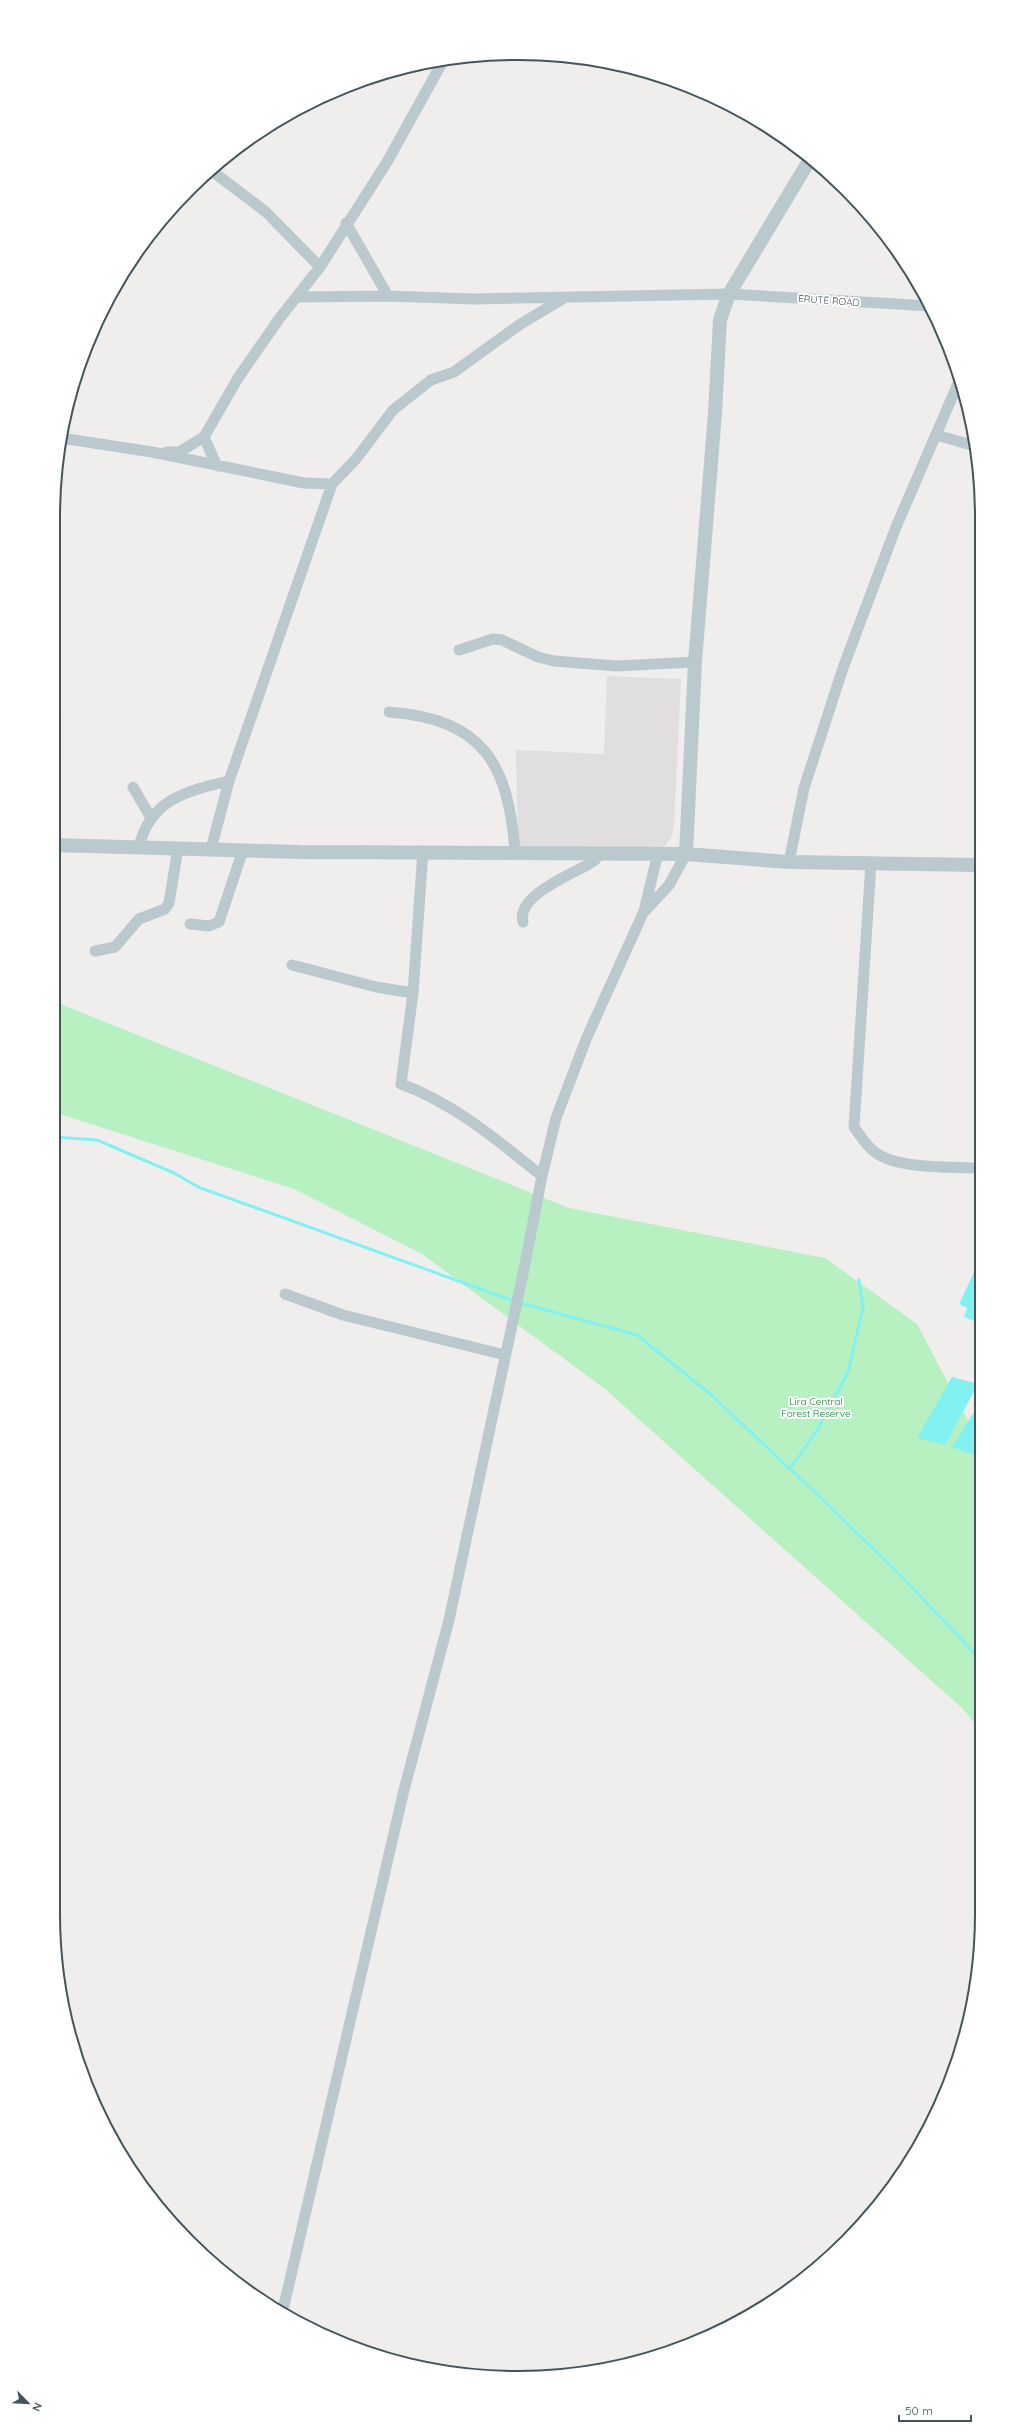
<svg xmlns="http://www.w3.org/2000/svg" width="1035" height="2431" font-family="Quicksand,sans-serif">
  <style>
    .education { fill: #e1dee0 }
    .green { fill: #b7f1c2 }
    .water { fill: #82f1f1 }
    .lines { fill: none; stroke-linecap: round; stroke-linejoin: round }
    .stream { stroke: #82f1f1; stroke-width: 3 }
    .minor { stroke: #bac9ce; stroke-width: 11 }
    .tertiary { stroke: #bac9ce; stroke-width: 14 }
    .labels { text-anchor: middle; stroke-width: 4; stroke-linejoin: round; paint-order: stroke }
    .street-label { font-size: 10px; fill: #44555c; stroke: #fff }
    .park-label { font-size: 10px; fill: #108132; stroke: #fff }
    .rim { fill: none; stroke: #44555c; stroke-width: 2 }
  </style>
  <rect width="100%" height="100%" fill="#f0eded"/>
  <path class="education" d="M607,676L681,679L674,827L671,838L665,846L656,851L518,850L516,750L604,754Z"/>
  <path class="green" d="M53,1001L569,1208L825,1258L917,1324L981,1445V1731L963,1709L605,1389L422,1254L294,1189L53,1112Z"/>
  <path class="water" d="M975,1270L980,1272V1308L974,1321L964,1317L967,1308L959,1304Z
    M952,1377L978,1384L945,1445L917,1438Z
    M981,1401V1451L978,1456L952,1447Z"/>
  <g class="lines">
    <path class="stream" d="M53,1137L97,1140L174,1173L198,1187L514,1301
      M520,1303L637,1335L709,1393L822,1499L903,1578L981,1660
      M790,1469L816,1432L848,1372L863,1308L859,1280"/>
    <path class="minor" d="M212,171L266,212L320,267
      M346,223L388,296
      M298,297L388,296L474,299L729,294L930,306
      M936,435L975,446
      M204,437L217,466
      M61,438L152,452L304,483L332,484L356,459L393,410L431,380L454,372L519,325L564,298
      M167,452H179L204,437L238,378L279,319L320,267L387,162L443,61
      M459,650L493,639L502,640L538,657L554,661L616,666L695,662
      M389,712C483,719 508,763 515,851
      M133,787L151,818
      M139,847C150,799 187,791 229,781L332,484
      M211,849L229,781
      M423,851L413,993L401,1084C454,1103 498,1141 542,1176
      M789,862L804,788L843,668L896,527L960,379
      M871,863L854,1127C861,1136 866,1146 876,1153C899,1169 952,1167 980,1168
      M645,911L669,885L686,854
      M523,922C516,896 569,876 587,865L595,860L600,853
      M190,924L209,926L219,922L243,850
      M95,951L115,947L139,919L165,909L169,903L178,848
      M292,965L376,987L413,993
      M285,1294L343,1315L505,1355
      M282,2314L404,1790L449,1620L524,1269L542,1176L556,1118L587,1037L644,911L658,853"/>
    <path class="tertiary" d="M53,845L300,852L686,854L789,862L979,865
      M686,854L695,662L715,413L720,320L729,294L809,161"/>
  </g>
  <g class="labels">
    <g class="street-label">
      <text transform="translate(829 300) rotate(4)" y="4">ERUTE ROAD</text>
    </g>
    <g class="park-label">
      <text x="816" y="1405">Lira Central<tspan x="816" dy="12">Forest Reserve</tspan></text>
    </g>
  </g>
  <path d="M0 0H1035V2431H0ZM517 60H518A457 457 0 0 1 975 517V1914A457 457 0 0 1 518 2371H517A457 457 0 0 1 60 1914V517A457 457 0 0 1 517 60Z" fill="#fff" fill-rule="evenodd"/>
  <path class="rim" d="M517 60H518A457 457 0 0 1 975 517V1914A457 457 0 0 1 518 2371H517A457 457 0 0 1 60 1914V517A457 457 0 0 1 517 60Z"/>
  <g transform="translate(28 2403) rotate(114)" stroke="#ffffff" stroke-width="3" paint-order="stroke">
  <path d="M0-3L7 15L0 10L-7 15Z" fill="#44555c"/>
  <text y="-6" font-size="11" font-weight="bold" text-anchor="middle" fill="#44555c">N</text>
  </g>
  <path d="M899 2415v6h72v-6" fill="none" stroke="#44555c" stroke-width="2"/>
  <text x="905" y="2415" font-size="12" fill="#44555c" stroke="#ffffff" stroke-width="3" paint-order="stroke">50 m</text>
</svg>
